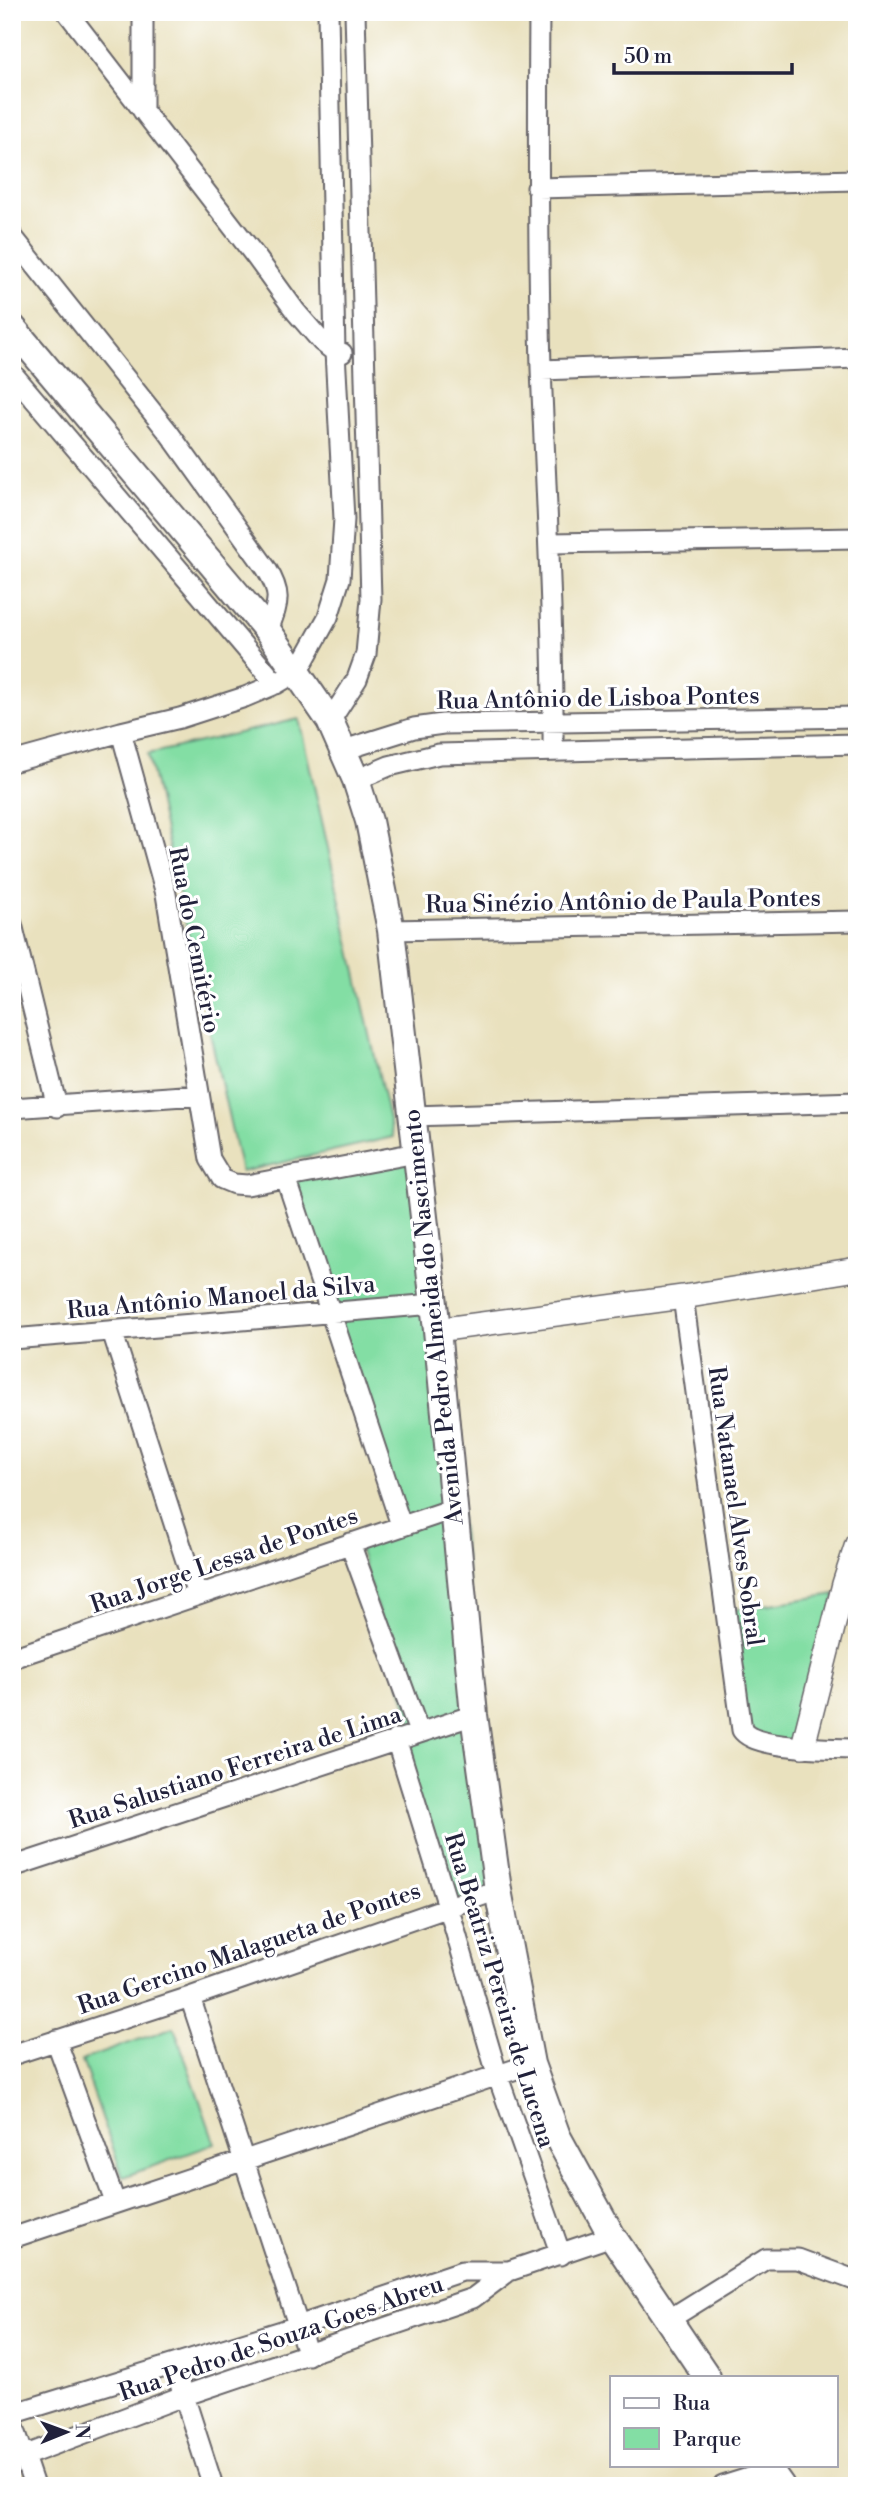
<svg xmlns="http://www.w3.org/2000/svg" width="869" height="2498" font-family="'Libre Bodoni',serif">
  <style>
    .green { fill: #83dea4; stroke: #528070; stroke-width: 2 }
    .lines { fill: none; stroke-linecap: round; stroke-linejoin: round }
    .minor-casing { stroke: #686569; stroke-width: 23 }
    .tertiary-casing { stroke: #686569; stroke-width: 26 }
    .secondary-casing { stroke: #686569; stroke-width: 30 }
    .minor { stroke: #fff; stroke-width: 19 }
    .tertiary { stroke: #fff; stroke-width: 23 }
    .secondary { stroke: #fff; stroke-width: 26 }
    .labels { text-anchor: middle; stroke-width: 6; stroke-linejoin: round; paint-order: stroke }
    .street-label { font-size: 24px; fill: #22223b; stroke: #fff }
  </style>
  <rect width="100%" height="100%" fill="#fff"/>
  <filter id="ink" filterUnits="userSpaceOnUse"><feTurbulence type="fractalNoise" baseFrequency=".0143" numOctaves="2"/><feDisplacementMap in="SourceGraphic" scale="14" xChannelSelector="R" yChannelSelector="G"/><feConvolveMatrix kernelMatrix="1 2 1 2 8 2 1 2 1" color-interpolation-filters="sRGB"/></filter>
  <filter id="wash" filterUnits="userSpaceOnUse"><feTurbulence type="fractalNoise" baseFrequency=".00686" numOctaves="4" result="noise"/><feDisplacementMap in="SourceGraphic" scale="28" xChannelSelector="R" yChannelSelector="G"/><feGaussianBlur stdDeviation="1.57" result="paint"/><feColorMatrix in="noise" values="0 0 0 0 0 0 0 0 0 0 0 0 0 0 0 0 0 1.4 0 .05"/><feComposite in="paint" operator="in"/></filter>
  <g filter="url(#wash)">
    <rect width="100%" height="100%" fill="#e9e1be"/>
    <path class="green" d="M299,719L393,1137L241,1172L148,754Z
      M416,1153L506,1893L448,1912L392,1744L416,1736L357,1542L398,1528L286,1178Z
      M836,1594L789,1750L749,1748L725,1611Z
      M174,2027L215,2144L123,2177L82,2060Z"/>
  </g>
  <g filter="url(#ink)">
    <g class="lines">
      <g class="minor-casing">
        <path id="minor" d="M67,12L256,257L296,312L322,342L335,352L342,353
          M143,12V111
          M539,12C538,131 538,250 541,368C546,496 554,623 553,751
          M537,188L857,180
          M12,236L169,433L266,568C283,595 278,603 268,631
          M542,370L857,358
          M12,373L276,684
          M550,543L857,538
          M330,721L357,679L366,654L371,599L355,12
          M121,732L166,894L210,1159L222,1179L234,1184L247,1185L416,1153
          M344,750L414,728L443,724L857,717
          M12,762L121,732L180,718L245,697L276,684L298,671L328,617L340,579L344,519L335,352L328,12
          M356,780L389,766L439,754L857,744
          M12,924L57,1107
          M391,930L857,921
          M12,1108L198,1095
          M412,1116L857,1102
          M286,1178L401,1525
          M683,1297L742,1730C755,1750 832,1748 857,1749
          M112,1331L197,1595
          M12,1339L434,1304
          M350,1543L419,1732
          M12,1658L453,1509
          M396,1739L448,1906L497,2074L561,2255
          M12,1867L474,1715
          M190,1997L308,2355
          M56,2040L115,2202
          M12,2055L190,1997L498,1890
          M12,2238L531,2064
          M668,2320L766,2259H798L857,2281
          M174,2365L213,2486
          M12,2414L298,2326L462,2271H509L612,2236
          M12,2421L34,2486
          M24,2456L183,2396L473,2298L509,2271
          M723,2486L771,2471"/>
      </g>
      <g class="tertiary-casing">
        <path id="tertiary" d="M437,1330L683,1297L857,1269
          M803,1746L844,1584L857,1544"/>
      </g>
      <g class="secondary-casing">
        <path id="secondary" d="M12,327L268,631L330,721L356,780L369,821L391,930L437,1330L474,1715L498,1890L531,2064L557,2136L612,2236L707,2377
          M766,2465L781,2486"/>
      </g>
      <use href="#minor" class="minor"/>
      <use href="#tertiary" class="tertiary"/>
      <use href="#secondary" class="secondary"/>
    </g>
  </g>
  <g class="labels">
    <g class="street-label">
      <text transform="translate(598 698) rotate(-1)" y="8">Rua Antônio de Lisboa Pontes</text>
      <text transform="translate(623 901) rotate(-1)" y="8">Rua Sinézio Antônio de Paula Pontes</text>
      <text transform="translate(195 940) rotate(79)" y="8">Rua do Cemitério</text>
      <text transform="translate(221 1297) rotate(-5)" y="8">Rua Antônio Manoel da Silva</text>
      <text transform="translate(433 1317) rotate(-96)" y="8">Avenida Pedro Almeida do Nascimento</text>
      <text transform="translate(736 1506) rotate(82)" y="8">Rua Natanael Alves Sobral</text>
      <text transform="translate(224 1560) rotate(-19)" y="8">Rua Jorge Lessa de Pontes</text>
      <text transform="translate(235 1767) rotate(-18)" y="8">Rua Salustiano Ferreira de Lima</text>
      <text transform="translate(249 1948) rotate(-19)" y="8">Rua Gercino Malagueta de Pontes</text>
      <text transform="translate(500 1990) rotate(73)" y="8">Rua Beatriz Pereira de Lucena</text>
      <text transform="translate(281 2338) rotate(-19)" y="8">Rua Pedro de Souza Goes Abreu</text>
    </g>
  </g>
  <rect width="869" height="2498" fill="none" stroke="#fff" stroke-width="42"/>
  <rect x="610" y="2376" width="228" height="91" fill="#ffffff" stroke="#a7a7b1" stroke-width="2"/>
  <rect x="624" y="2398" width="35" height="10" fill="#ffffff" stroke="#a7a7b1" stroke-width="2"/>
  <text x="673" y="2410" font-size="21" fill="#22223b">Rua</text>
  <rect x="624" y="2428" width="35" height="21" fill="#83dea4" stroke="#a7a7b1" stroke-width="2"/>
  <text x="673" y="2446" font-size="21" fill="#22223b">Parque</text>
  <g transform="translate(66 2432) rotate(89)" stroke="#ffffff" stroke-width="5" paint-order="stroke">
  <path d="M0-5L12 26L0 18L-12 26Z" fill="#22223b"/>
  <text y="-10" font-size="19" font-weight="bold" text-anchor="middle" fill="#22223b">N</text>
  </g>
  <path d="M614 63v10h178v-10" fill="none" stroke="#22223b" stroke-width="3.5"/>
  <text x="624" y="63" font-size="21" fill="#22223b" stroke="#ffffff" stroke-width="5" paint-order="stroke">50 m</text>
</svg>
